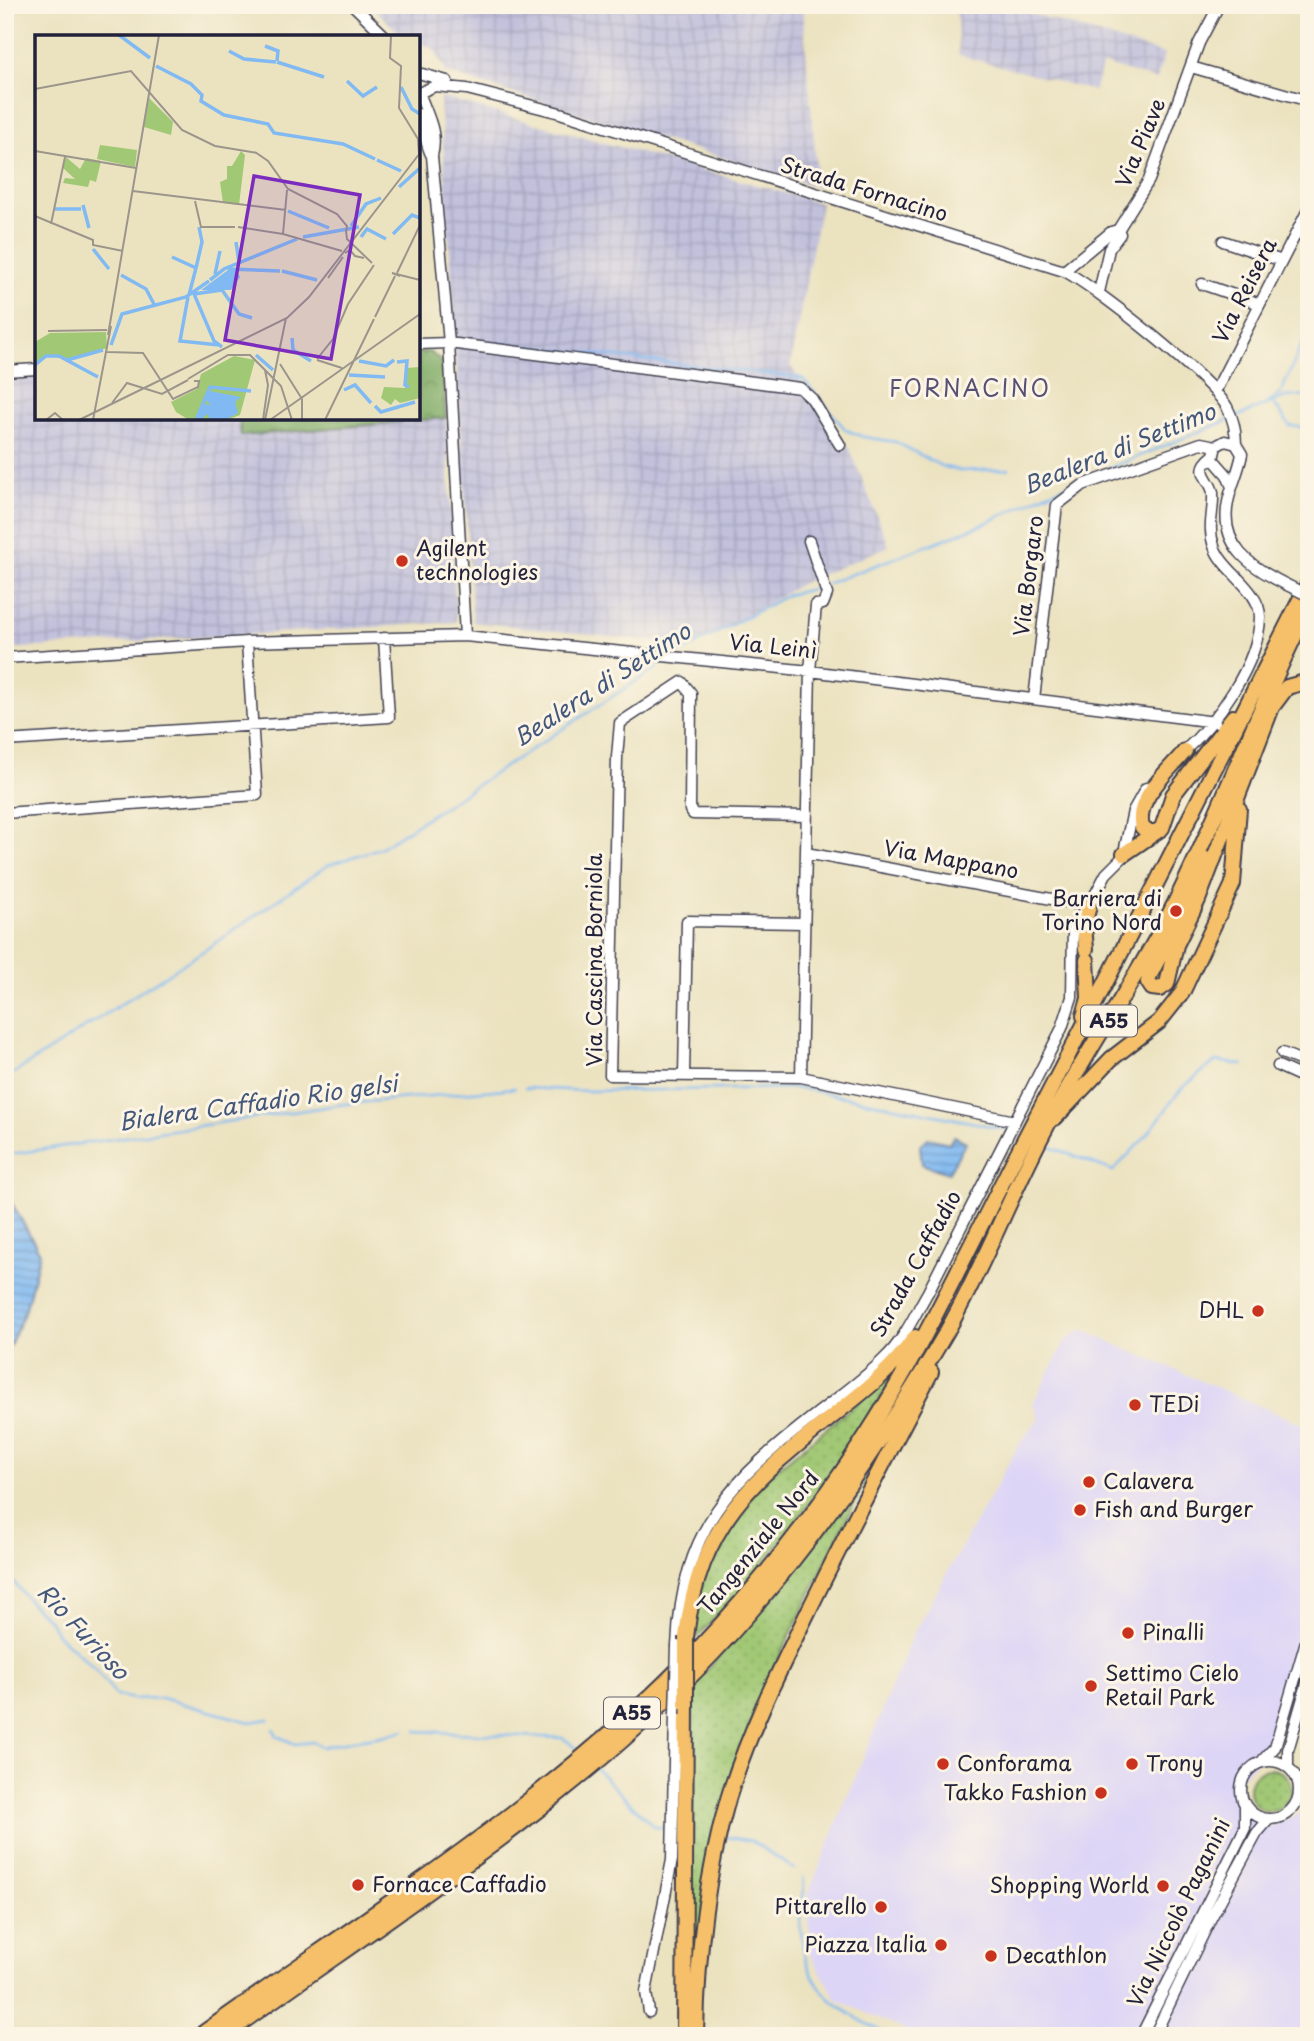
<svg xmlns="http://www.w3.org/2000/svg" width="1314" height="2041" font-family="'Playpen Sans',sans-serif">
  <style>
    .built { fill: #ddd5f6 }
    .industrial { fill: url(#industrial-grid) }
    .grass { fill: url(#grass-dots); stroke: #627558; stroke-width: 2 }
    .forest { fill: url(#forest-crowns); stroke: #516750; stroke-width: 2 }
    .water { fill: url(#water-rules); stroke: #526e96; stroke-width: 2 }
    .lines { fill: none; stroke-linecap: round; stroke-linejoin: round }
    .stream { stroke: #81baf2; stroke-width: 2.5 }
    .minor-casing { stroke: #403f4f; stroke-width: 13 }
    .highway-casing { stroke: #403f4f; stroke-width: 18 }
    .minor { stroke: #fff; stroke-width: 10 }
    .highway { stroke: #f6c06b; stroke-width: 14 }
    .minor-bridge-casing { stroke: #403f4f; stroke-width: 13; stroke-linecap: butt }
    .highway-bridge-casing { stroke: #403f4f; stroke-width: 18; stroke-linecap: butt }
    .minor-bridge { stroke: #fff; stroke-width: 10 }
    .highway-bridge { stroke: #f6c06b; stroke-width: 14 }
    .poi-dot { fill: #c8321e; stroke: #fcf5e5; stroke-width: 2.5 }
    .labels { text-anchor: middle; stroke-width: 6; stroke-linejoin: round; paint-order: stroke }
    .shield { fill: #fcf5e5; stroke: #63616e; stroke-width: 2 }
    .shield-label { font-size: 19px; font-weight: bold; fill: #22223b }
    .street-label { font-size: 21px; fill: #22223b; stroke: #fcf5e5 }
    .poi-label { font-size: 21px; fill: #22223b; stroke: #fcf5e5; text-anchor: start }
    .neighbourhood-label { font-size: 23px; letter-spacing: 2px; fill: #575173; stroke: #fcf5e5 }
    .water-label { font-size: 23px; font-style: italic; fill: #43577b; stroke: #fcf5e5 }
    .inset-river { fill: none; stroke: #81baf2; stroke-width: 3.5 }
    .inset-road { fill: none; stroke: #9b958b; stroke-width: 2 }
    .view { fill: #7b2cbf; fill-opacity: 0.15; stroke: #7b2cbf; stroke-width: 3.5 }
    .inset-edge { fill: none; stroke: #22223b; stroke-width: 3.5 }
  </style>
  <defs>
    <pattern id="industrial-grid" width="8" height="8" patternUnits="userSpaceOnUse" patternTransform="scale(1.75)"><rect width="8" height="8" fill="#c2c1dc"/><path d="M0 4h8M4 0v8" fill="none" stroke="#a6a6be"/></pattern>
    <pattern id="grass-dots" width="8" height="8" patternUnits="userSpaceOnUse" patternTransform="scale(1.75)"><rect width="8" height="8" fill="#a1c874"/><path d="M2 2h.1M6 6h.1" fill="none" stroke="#8aac65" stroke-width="1.8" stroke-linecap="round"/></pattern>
    <pattern id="forest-crowns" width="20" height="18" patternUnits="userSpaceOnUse" patternTransform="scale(1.75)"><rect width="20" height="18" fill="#80ac66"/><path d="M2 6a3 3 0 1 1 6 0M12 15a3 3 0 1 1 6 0" fill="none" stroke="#688c55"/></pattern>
    <pattern id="water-rules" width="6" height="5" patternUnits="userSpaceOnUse" patternTransform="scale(1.75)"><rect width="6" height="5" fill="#81baf2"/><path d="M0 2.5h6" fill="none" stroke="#6997c5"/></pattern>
  </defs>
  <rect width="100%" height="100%" fill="#fcf5e5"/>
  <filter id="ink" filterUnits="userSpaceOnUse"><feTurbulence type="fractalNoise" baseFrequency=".0143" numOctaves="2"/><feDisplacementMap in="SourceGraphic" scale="14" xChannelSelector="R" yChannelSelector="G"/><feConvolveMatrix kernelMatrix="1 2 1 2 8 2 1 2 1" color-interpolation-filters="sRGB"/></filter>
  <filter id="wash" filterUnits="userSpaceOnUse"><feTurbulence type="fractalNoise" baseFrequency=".00686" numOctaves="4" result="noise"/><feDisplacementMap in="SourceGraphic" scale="28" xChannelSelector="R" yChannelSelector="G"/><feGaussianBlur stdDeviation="1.57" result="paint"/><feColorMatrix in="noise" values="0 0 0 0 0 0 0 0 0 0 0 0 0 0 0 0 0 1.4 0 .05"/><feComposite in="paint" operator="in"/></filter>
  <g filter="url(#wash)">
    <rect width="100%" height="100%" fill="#ebe2c0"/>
    <path class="built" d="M1082,1330L1309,1427V1615L1275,1737L1264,1753L1237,1782L1241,1811L1272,1826L1305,1811L1309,1812V2036H918L837,2000L810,1954L808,1895L913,1634L1018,1446L1039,1418L1033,1403L1066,1340Z"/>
    <path class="industrial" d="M370,5H802L818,187L447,73L434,49L418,42V37L400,34Z
      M956,5H1004L1164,54L1157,80L1103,64L1094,91L959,55Z
      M440,97L821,203L790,366L849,447L889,546L802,583L696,646L473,622Z
      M37,373V418H239L241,436L446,418L456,622L5,649V374Z"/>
    <path class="grass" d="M890,1376C891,1386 875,1406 868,1417C817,1497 761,1574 693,1641L699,1592L713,1549L751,1490Z
      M865,1473L868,1475L762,1693L733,1771L691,2008L693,1685C755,1618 814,1549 865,1473Z
      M1249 1790a21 21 0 1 1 42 0a21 21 0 1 1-42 0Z"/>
    <path class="forest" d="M418,352H430L442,362L446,418L241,436L239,418H418Z"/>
    <path class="water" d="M954,1136L966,1142L948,1173L922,1164L920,1146L928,1138L949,1143Z
      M5,1191L40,1253L26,1308L5,1357Z"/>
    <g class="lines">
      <path class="stream" d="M484,342L795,377L803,379L846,430L864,437L896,442L941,466L961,471L1009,469
        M1269,402L1281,393L1309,328
        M1273,402L1290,426L1309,428
        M1234,418L1285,397L1309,395
        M826,584L984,524L1046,494L1228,420
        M678,654L787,595L820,587
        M5,1079L208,948L328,865L380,848L667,661
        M525,1088L588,1091L800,1088L1005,1129
        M1051,1147L1113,1171L1148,1134L1181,1089L1216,1061L1243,1065
        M5,1155L345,1104L515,1088
        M5,1571L32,1605L50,1621L57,1634L94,1668L116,1695L133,1699L161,1698L250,1722L269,1719
        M274,1729L277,1736L295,1744L313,1742L323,1747C350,1738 378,1740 404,1730
        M416,1731L563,1738L577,1748
        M596,1769L647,1820L655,1827L666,1828
        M727,1837L752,1841L794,1869
        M803,1877C807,1892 799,1904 800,1919C803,1990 832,2006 890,2036"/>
    </g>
  </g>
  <g filter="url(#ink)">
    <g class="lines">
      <g class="minor-casing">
        <path id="minor" d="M353,5L386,37
          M1191,67L1309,101
          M422,74L447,81
          M421,92L435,86L467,89L560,113L1064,271C1096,287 1210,378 1227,407C1233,418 1236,432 1236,444
          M420,95C428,117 438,132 432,156L449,343L465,636
          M418,114C426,128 424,143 432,156
          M1118,230L1149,180L1199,43L1219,5
          M1223,241L1282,261
          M1064,271L1111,232L1118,230L1120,234L1109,249L1099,292
          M1202,284L1260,304
          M418,344L449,343L800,388L812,399L840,445
          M5,371L37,369
          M1215,392L1309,208
          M1232,487L1227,475L1213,459L1216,446L1225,441L1236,444L1242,454C1239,471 1231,486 1228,502C1219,546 1251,567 1285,584
          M5,658L247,642L465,636L810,671L1215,722
          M1034,699L1057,505L1083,485L1201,443L1216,446
          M5,741L389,717L384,638
          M1182,753C1216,723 1259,664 1260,617C1260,589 1222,571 1214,546C1207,527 1214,511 1213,493C1211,478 1192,472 1213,456
          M5,813L257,795L247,642
          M807,816L693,814L690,810L691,693L682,682L620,723L617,757L610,1075L801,1077L1015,1121
          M806,853L1089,906
          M1282,1053L1309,1064
          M1278,1066L1309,1080
          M684,1076L687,921L804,923
          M801,1077L810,671L816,605L823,604L827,594L809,541
          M677,1646C682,1528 730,1481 819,1412C841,1395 865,1378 885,1358C904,1340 915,1314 928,1292L1062,1028L1072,997L1073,925L1089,906L1106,874L1123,857L1133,811L1146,788
          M1263,1760L1275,1747L1309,1631
          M1241 1790a29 29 0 1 1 58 0a29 29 0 1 1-58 0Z
          M1288,1767V1750L1309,1677
          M649,2012L646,1992L672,1860L675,1714
          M1141,2036L1245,1828V1806
          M1154,2036L1211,1918L1257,1833L1269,1819"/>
      </g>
      <g class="highway-casing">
        <path id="highway" d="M1155,832H1147L1142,827C1134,799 1169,771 1185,751
          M1124,854L1162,828L1173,795L1233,717
          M1204,858L1189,899L1150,975L1148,982L1152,988L1160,989L1167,984L1176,945L1198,900L1272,707L1287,687L1309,681
          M1086,949L1084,925L1089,906
          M1084,1016L1089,998L1087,960
          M1055,1118L1111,1059L1159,1022L1182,993L1233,884L1239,809
          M686,1637C699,1522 754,1479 839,1411C867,1389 895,1367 915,1337
          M199,2036C368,1915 559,1797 702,1645C788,1554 862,1452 921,1342C964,1262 1002,1180 1045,1100C1135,928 1221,755 1309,582
          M223,2036C384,1920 556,1813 696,1671C795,1570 876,1453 947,1331C985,1264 1012,1191 1048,1124C1085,1053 1131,988 1168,917C1220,815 1257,708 1309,607
          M684,2036L686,1704
          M696,2036C697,1956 706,1876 728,1799C748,1734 777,1675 807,1614C847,1532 889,1452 931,1372"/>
      </g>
      <use href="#minor" class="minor"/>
      <use href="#highway" class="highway"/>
      <g class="minor-bridge-casing">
        <path id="minor-bridge" d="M1285,584L1309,596
          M675,1714L677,1646"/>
      </g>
      <g class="highway-bridge-casing">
        <path id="highway-bridge" d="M686,1704V1637"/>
      </g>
      <use href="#minor-bridge" class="minor-bridge"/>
      <use href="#highway-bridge" class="highway-bridge"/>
    </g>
  </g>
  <g class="poi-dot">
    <circle cx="402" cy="561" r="7"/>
    <circle cx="1176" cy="911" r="7"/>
    <circle cx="1258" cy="1311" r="7"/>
    <circle cx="1135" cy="1405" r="7"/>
    <circle cx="1089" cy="1482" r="7"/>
    <circle cx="1080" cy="1510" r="7"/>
    <circle cx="1128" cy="1633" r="7"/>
    <circle cx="1091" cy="1686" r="7"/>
    <circle cx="943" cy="1764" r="7"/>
    <circle cx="1132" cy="1764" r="7"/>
    <circle cx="1101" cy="1793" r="7"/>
    <circle cx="358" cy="1885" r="7"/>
    <circle cx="1163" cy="1886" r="7"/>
    <circle cx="881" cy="1907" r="7"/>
    <circle cx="941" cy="1945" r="7"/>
    <circle cx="991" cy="1956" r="7"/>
  </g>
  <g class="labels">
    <g class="shield">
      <rect x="1081" y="1005.5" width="56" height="31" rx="5"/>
      <rect x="604" y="1697.5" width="56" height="31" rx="5"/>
    </g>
    <g class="shield-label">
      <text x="1109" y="1028">A55</text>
      <text x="632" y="1720">A55</text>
    </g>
    <g class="street-label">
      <text transform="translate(1141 143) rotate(-67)" y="7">Via Piave</text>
      <text transform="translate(864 190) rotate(17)" y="7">Strada Fornacino</text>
      <text transform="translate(1245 291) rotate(-63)" y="7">Via Reisera</text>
      <text transform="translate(1029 576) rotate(-83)" y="7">Via Borgaro</text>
      <text transform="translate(773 647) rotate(6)" y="7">Via Leinì</text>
      <text transform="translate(951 860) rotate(10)" y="7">Via Mappano</text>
      <text transform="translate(595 960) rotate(-90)" y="7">Via Cascina Borniola</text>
      <text transform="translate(916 1264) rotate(-61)" y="7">Strada Caffadio</text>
      <text transform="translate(759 1543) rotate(-51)" y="7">Tangenziale Nord</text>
      <text transform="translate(1179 1913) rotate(-64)" y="7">Via Niccolò Paganini</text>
    </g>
    <g class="poi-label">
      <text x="416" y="556">Agilent<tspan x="416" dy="24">technologies</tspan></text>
      <text x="1162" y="906" text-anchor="end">Barriera di<tspan x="1162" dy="24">Torino Nord</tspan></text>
      <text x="1244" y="1318" text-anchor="end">DHL</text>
      <text x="1149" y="1412">TEDi</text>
      <text x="1103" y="1489">Calavera</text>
      <text x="1094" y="1517">Fish and Burger</text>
      <text x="1142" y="1640">Pinalli</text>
      <text x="1105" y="1681">Settimo Cielo<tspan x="1105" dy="24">Retail Park</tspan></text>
      <text x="957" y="1771">Conforama</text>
      <text x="1146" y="1771">Trony</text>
      <text x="1087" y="1800" text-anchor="end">Takko Fashion</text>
      <text x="372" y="1892">Fornace Caffadio</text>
      <text x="1149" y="1893" text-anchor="end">Shopping World</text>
      <text x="867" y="1914" text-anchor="end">Pittarello</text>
      <text x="927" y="1952" text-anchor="end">Piazza Italia</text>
      <text x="1005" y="1963">Decathlon</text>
    </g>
    <g class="neighbourhood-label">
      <text x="970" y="397">FORNACINO</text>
    </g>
    <g class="water-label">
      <text transform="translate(1119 449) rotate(-22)" y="8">Bealera di Settimo</text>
      <text transform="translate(602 685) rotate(-33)" y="8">Bealera di Settimo</text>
      <text transform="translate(258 1103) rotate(-8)" y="8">Bialera Caffadio Rio gelsi</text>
      <text transform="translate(83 1632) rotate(47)" y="8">Rio Furioso</text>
    </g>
  </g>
  <g transform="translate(35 35)">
    <rect width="385" height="385" fill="#ebe2c0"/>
    <path d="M114,63L138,87L136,100L109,92ZM65,110L102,115L100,132L62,124ZM206,116L210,120L204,170L188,168L185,147L192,144V131H197ZM31,122L45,134L51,123L66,126L61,147L55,145L53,152L28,148L30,143L40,144L28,133ZM71,297L72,313L34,325L11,320L0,329V307L15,298ZM199,321L220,325L205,380L192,385H154L141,377L136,367L162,354L166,339ZM385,332V363L365,368L360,364L356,370L346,363L349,352L370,353L372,333Z" fill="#a1c874"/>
    <path d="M193,235L202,236L205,242L196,255H166ZM175,356L206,362L200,367L203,378L190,385H174L173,379L168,382L171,385H163L169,369L176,370L171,365Z" fill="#81baf2"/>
    <path class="inset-river" d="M84,0L115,23M230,11L243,16L242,26M194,16L209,24L241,27M242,27L289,42M121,31L156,49L167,60L166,66L189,80L233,89L239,98L308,109L340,124M312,46L328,61L342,52M366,52L377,74L385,79M342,125L366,136M364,152L385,133M48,170L54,193M20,174H46M253,176L294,193M316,191L331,169L346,163M358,199L377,180L385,183M268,202L324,192M326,202L332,194L351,204M201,207L204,228M58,214L74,234M137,222L161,233L154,260M161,233L167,207L164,192M193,234L245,236M247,236L282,245M180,239L185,216M86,240L111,254L119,269M175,245L189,234L262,204M153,262L145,306L184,310M257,303L258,315L276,326M76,310L87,279L151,262L174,246M187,312L179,306L159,259L187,255L204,279L217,283M221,320L238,335M32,325L68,315M324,326L351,331L359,325M362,327L372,326L370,350L374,352M0,330L11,321H24L63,342M314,340L350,342M309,355L320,350L336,368M340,371L346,377L380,367M161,385L175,352L216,356"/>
    <path class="inset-road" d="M356,0L355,23L366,31L364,73L383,104L384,119M0,54L96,36L147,95L180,111L222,118M0,116L101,133M220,117L233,126L253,154L302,179L312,191L311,198M98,156L251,175M160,166L166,192H200M0,181L58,205V210L88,216M16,189L30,122M203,192L248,199L307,216M311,196L312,204L337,228M248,199L252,155M310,218L315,215L320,221L329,223M362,238L385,190M365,241L357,238L385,245M293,243L308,222M340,282L360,241M13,296L72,295M73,300L124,0M72,317L108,318L138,364L163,352L164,346H159M282,324L298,304L313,269L339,230M282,325L307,333M245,329L267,364V385M153,344L193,320H215L246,351L257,385M77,368L92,348L127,359L153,345M11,385L20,378L28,385M44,385L252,283L274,262L385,118M58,385L76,291M228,385L233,350L230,335M230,385L251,283M235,385L385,279M290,385L339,284"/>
    <path class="view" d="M219,141L325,160L296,324L190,305Z"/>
    <rect width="385" height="385" class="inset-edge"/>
  </g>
  <rect width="1314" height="2041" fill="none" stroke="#fcf5e5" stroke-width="28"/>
</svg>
